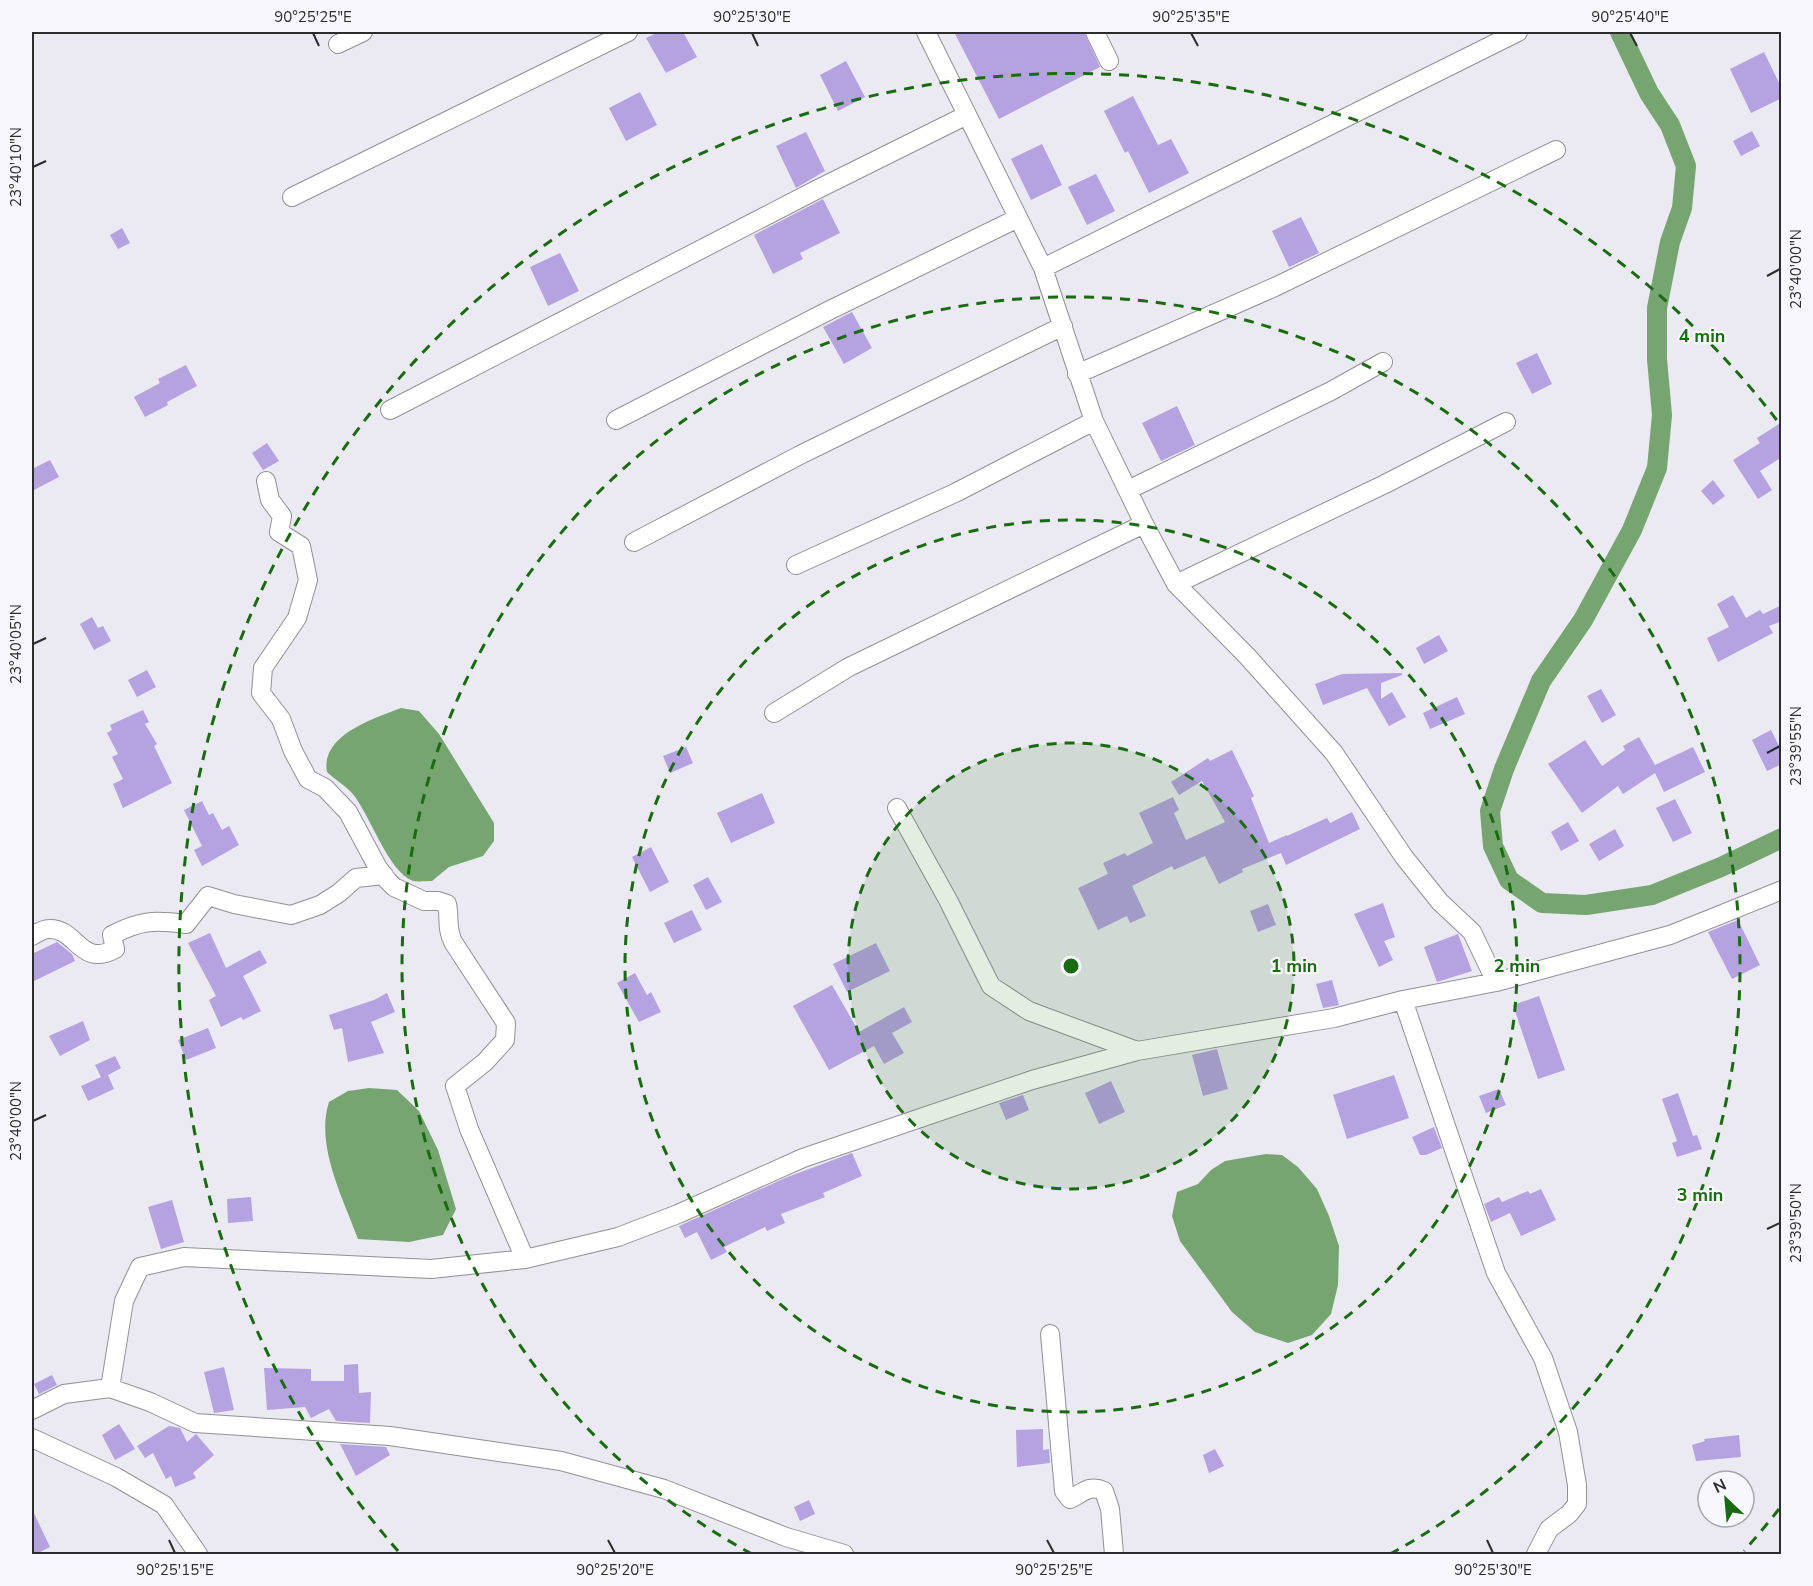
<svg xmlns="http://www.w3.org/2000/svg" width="1813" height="1586" font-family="'Nunito Sans',sans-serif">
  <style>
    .water { fill: #77a571 }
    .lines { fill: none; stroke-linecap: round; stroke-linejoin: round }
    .canal { stroke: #77a571; stroke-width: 20 }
    .building { fill: #b5a2e0 }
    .street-casing { stroke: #919096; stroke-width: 20 }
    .street { stroke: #fff; stroke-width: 18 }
    .ticks { fill: none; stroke: #2c2b2e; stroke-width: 2 }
    .ring { fill: none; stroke: #196b10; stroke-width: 3; stroke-dasharray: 10 8 }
    .centre { fill: #196b10; stroke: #f9f7fe; stroke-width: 3 }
    .ring-label { font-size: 18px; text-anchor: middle; font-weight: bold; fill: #196b10; stroke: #f9f7fe; stroke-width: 4.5; stroke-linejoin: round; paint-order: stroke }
    .neatline { fill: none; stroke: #2c2b2e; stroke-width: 2 }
    .ticks-label { font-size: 15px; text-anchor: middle; fill: #2c2b2e }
  </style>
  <rect width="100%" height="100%" fill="#ebe9f1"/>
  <path class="water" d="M401,708L419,711L439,734L494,823V841L483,856L449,867L432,881C427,881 418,882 413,881C388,872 370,814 352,793C345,785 335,780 327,772C320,735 375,718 401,708Z
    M369,1088L397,1090L419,1111L438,1150L456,1209L443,1235L409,1242L358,1239C343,1198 315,1145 329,1102L348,1091Z
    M1266,1154L1282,1155L1298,1167L1317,1189L1329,1216L1339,1246L1338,1285L1331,1314L1312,1335L1288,1343L1255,1332L1232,1312L1180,1241L1172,1216L1177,1192L1198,1184L1211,1170L1225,1161Z"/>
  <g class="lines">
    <path class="canal" d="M1620,32L1649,93L1670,125L1686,166L1682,208L1670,242L1657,308V359L1662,415L1657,468L1632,530L1583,620L1541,681L1504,769L1490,811L1493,846L1509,880L1542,903L1586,905L1652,895L1721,867L1782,838"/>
  </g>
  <path class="building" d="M659,32H683L697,57L666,73L646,38Z
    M954,32H1084L1100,67L999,119Z
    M1764,52L1782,89V98L1751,113L1730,69Z
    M846,61L865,97L838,111L820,75Z
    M640,92L657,125L626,141L609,108Z
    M1133,96L1158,145L1171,139L1189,173L1149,193L1128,151L1125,153L1104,111Z
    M1752,131L1760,146L1741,156L1733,141Z
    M806,132L825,171L796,188L776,146Z
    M1042,144L1062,185L1031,200L1011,159Z
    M1096,174L1115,211L1087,225L1068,187Z
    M823,199L840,233L800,253L803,259L773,274L754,235Z
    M1301,217L1319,253L1289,267L1272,231Z
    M122,228L130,243L118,249L110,235Z
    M560,253L579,291L548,306L530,267Z
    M852,312L872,348L844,364L823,327Z
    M1537,353L1552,384L1532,394L1516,363Z
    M186,365L197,386L167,402L168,405L145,417L134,397L160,383L158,379Z
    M1177,406L1195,445L1161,461L1142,423Z
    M1782,422V457L1760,471L1772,490L1758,499L1733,460L1760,443L1757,438Z
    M267,443L279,461L263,470L252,453Z
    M50,460L59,477L32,491V469Z
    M1713,480L1725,496L1713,505L1701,491Z
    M1733,595L1746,618L1760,610L1763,614L1782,605V621L1769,626L1773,633L1718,662L1707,638L1729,627L1717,604Z
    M92,617L98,628L103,626L111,641L94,650L80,624Z
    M1439,635L1448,651L1424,664L1416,648Z
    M147,670L156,687L137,697L128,680Z
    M1402,673V675L1381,683V699L1392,692L1406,717L1389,726L1367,688L1323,705L1315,684L1342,674Z
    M1601,689L1616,715L1602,723L1587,696Z
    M1457,697L1465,714L1430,729L1423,713Z
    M143,710L149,722L145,724L157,744L154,746L172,783L123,808L113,784L123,779L112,757L118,754L107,733L112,730L110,725Z
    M1771,730L1782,752V764L1767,771L1752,740Z
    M1639,737L1655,765L1693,747L1705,772L1664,792L1655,773L1623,794L1618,786L1582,813L1548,764L1585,740L1602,766L1625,750L1623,746Z
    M686,747L693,763L670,773L663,756Z
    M1232,750L1254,796L1251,798L1269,843L1287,835V836L1327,818L1330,823L1352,812L1360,829L1286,865L1281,853L1242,869L1243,872L1219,884L1205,856L1174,870L1172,866L1132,886L1146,916L1130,923L1127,916L1098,930L1078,888L1108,874L1103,863L1125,853L1127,856L1153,843L1139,813L1173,797L1179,810L1174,813L1186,840L1225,822L1202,781L1179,795L1171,782L1208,758L1210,761Z
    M762,793L775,823L731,843L717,813Z
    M1675,799L1692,833L1673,842L1656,808Z
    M202,801L209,815L213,813L222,830L229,826L239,845L202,866L194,850L202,846L184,810Z
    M1568,822L1579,841L1561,851L1551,832Z
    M1615,829L1624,846L1599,861L1589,844Z
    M651,847L669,882L650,892L632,857Z
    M708,877L722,902L706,910L693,885Z
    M1383,903L1395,937L1384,941L1393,960L1379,967L1354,914Z
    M1268,904L1276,925L1258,932L1250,911Z
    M692,910L702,930L674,943L664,923Z
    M1738,920L1760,965L1732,979L1708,932Z
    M210,933L226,968L260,950L267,963L243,976L261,1011L243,1020L241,1017L221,1027L209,1000L216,996L188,943Z
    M1458,934L1472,971L1437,982L1424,947Z
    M57,942L72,954L75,961L32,982V954Z
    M876,943L890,971L847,992L833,964Z
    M635,973L647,995L651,992L661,1012L639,1022L617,983Z
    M1332,980L1339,1005L1323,1008L1316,984Z
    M832,985L859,1032L904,1007L912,1022L892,1033L904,1053L884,1064L874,1046L829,1070L793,1006Z
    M387,993L395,1012L371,1022L384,1053L348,1062L342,1028L334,1030L329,1015L374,1000Z
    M1539,996L1565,1070L1538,1079L1513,1005Z
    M83,1021L90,1040L60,1056L49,1036Z
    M208,1028L216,1048L186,1060L178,1040Z
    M1217,1049L1228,1089L1203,1096L1192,1055Z
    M115,1056L121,1068L108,1075L114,1089L88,1101L81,1086L101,1077L95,1065Z
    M1394,1075L1409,1118L1347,1139L1333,1095Z
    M1111,1081L1125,1112L1099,1124L1085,1093Z
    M1499,1089L1506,1105L1486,1113L1479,1096Z
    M1678,1093L1693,1136L1697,1135L1702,1149L1677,1157L1672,1143L1677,1141L1662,1099Z
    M1023,1095L1029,1110L1006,1120L999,1103Z
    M1434,1127L1442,1148L1426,1155H1420L1412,1137Z
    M852,1153L862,1176L823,1193L825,1197L781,1214L785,1223L767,1231L765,1227L724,1247L727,1252L711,1260L697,1232L685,1238L679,1226L785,1178Z
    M1541,1189L1556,1220L1521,1236L1510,1213L1491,1222L1484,1204L1499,1197L1502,1202L1528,1191L1530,1194Z
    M251,1197L253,1221L228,1223L227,1199Z
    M172,1200L184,1242L161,1249L148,1207Z
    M358,1364L359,1393L371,1392L370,1423L336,1421L329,1409L311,1418L305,1407L267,1410L264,1368L311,1369V1381H344V1365Z
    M224,1367L234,1410L214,1413L204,1372Z
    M52,1375L57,1385L39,1394L34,1384Z
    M119,1424L135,1449L115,1460L102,1435Z
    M169,1426L180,1428L187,1442L196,1434L214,1455L193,1473L196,1478L175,1487L171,1476L166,1479L153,1453L145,1458L137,1446Z
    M1043,1429V1450L1049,1449L1050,1463L1017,1467L1016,1430Z
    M1739,1435L1741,1457L1696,1461L1692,1445L1705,1441L1704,1439Z
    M340,1444L386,1447L390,1455L356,1476Z
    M1215,1449L1224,1466L1209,1473L1203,1455Z
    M809,1500L815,1514L800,1521L794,1507Z
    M32,1509L50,1547L36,1554H32Z"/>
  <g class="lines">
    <g class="street-casing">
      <path id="street" d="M926,32L1043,268L1094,421L1144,524L1176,584L1247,656L1334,753L1404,857L1440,902L1472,932L1496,982
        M1095,32L1109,61
        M338,44L363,32
        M292,197L628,32
        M1043,268L1518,32
        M1077,374L1277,286L1556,150
        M390,410L816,190L967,115
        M616,420L826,312L1018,218
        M266,481L270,500L282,516L279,532L301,546L308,580L297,618L263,668L261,693L281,719L293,751L308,779L325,788L348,812L378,868L387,880L394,887L424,901H438L447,904C450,919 446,927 453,942L506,1023L505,1040L485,1062L455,1086L469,1129L525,1259
        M1128,490L1331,391L1383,362
        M634,542L802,454L1063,326
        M796,565L955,493L1094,421
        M1176,584L1385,484L1506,422
        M774,713L849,667L1144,524
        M897,808L948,900L991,986L1029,1011L1137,1051
        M32,936C37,933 43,929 49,929C77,928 80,968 115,949L112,935C141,920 154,920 186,924L208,896L234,904L291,915L320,905L339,893L356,878L384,875
        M1403,1000L1496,1273L1543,1358L1568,1432L1577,1485V1504L1569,1514L1549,1529L1536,1554
        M1050,1334L1064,1491L1070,1499C1083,1493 1089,1484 1104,1491L1110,1509L1114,1554
        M110,1388L124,1301L140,1267L184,1257L431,1269L525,1259L618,1237L678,1214L803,1158L1032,1080L1137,1051L1334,1018L1403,1000L1496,982L1670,935L1782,890
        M32,1410L64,1394L110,1388L150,1402L195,1423L390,1436L561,1461L664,1489L786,1537L844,1554
        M32,1438L116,1477L164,1505L198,1554"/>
    </g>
    <use href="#street" class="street"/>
  </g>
  <path class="ticks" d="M313,33L319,46M752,33L758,46M1191,33L1198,46M1630,33L1637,46M33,167L46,161M1767,276L1780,269M33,644L46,638M1767,753L1780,746M33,1121L46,1115M1767,1229L1780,1223M169,1540L175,1553M608,1540L615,1553M1047,1540L1054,1553M1487,1540L1493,1553"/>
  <circle cx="1071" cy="966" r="223" fill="#196b10" fill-opacity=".12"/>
  <g class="ring">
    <circle cx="1071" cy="966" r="223"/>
    <circle cx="1071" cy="966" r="446"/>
    <path d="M752 1554A669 669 0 1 1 1390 1554"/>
    <path d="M1779 1509A892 892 0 0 1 1744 1551M398 1551A892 892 0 1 1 1779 423"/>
  </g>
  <circle cx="1071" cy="966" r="9" class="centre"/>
  <g class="ring-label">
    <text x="1702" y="342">4 min</text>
    <text x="1294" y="972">1 min</text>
    <text x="1517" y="972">2 min</text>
    <text x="1700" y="1201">3 min</text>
  </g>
  <rect width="1813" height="1586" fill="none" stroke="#f9f7fe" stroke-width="66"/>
  <g transform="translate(1726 1499) rotate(334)"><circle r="28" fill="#f9f7fe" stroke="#a7a5ab" stroke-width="1.5"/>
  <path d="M0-4.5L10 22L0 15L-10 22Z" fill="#196b10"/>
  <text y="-9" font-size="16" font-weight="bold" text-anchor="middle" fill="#2c2b2e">N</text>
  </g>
  <rect x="33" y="33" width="1747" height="1520" class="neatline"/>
  <g class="ticks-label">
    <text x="313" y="22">90°25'25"E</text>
    <text x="752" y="22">90°25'30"E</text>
    <text x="1191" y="22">90°25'35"E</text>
    <text x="1630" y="22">90°25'40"E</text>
    <text transform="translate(16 167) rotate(-90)" y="5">23°40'10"N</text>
    <text transform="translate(1796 269) rotate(-90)" y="5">23°40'00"N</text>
    <text transform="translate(16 644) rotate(-90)" y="5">23°40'05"N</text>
    <text transform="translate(1796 746) rotate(-90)" y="5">23°39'55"N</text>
    <text transform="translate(16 1121) rotate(-90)" y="5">23°40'00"N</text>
    <text transform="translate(1796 1223) rotate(-90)" y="5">23°39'50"N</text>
    <text x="175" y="1575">90°25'15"E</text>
    <text x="615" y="1575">90°25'20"E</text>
    <text x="1054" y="1575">90°25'25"E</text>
    <text x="1493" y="1575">90°25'30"E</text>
  </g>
</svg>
